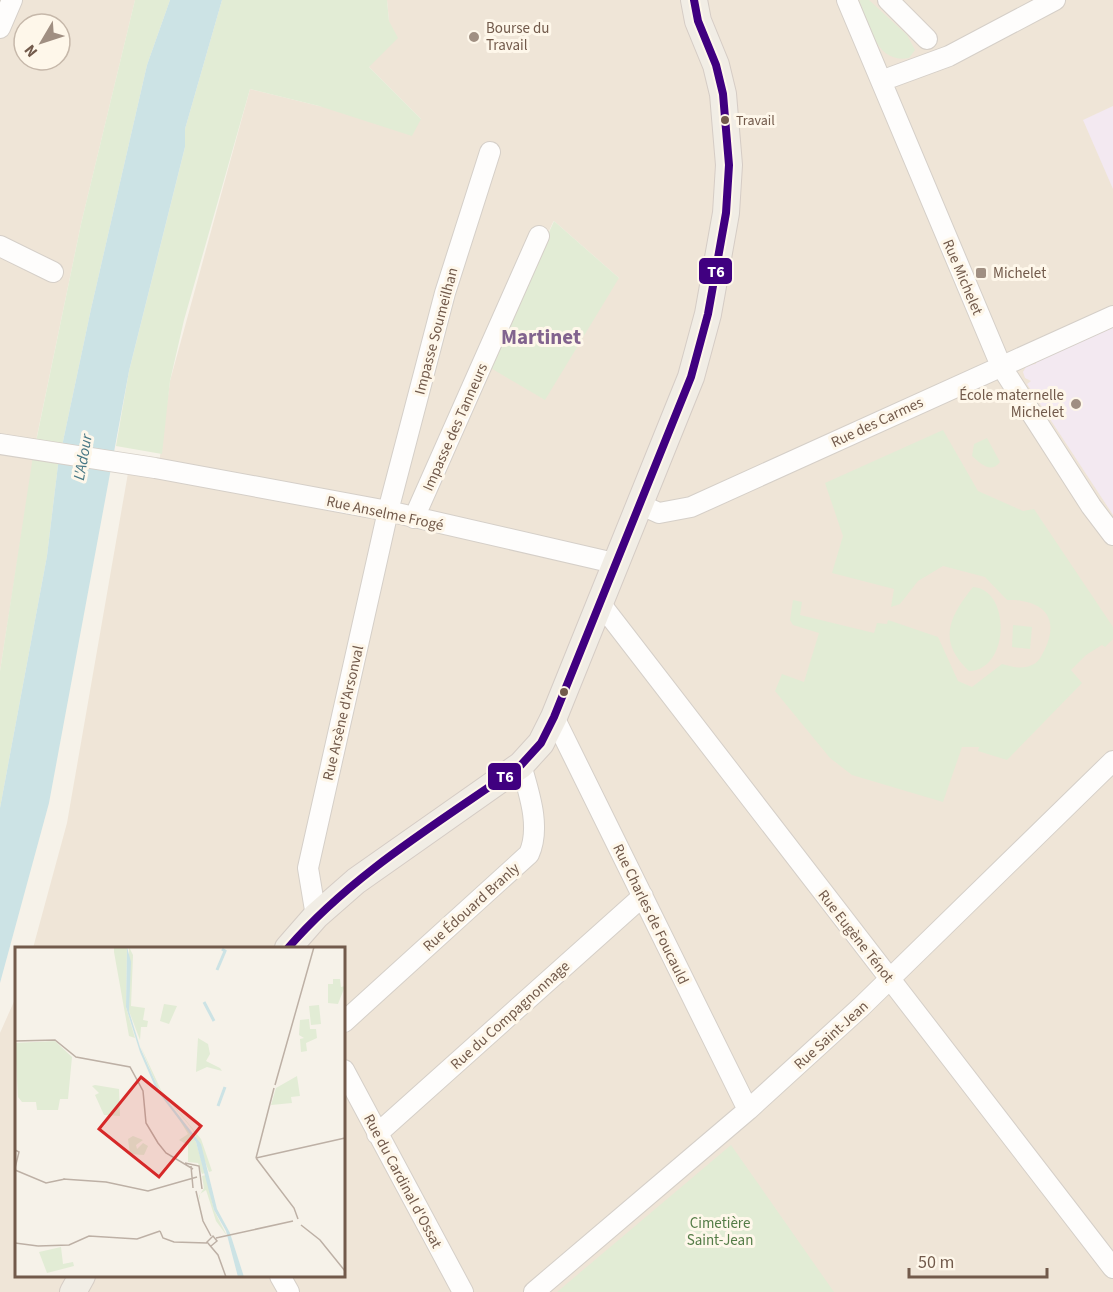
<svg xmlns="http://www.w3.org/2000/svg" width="1113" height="1292" font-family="'Source Sans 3',sans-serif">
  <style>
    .residential { fill: #efe5d7; fill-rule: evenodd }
    .education { fill: #f3e9f1 }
    .green { fill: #e2ecd5 }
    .water { fill: #cce3e5 }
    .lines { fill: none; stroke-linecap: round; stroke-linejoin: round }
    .minor-casing { stroke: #d5cfc8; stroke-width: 22 }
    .major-casing { stroke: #d5ccc5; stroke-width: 28 }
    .minor { stroke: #fefdfc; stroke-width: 20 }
    .major { stroke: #f1ede5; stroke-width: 26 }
    .bus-1-casing { stroke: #fef7ea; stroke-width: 12 }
    .bus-1 { stroke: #400080; stroke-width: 8 }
    .poi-dot { fill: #a08f82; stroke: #fef7ea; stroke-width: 2 }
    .bus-dot { fill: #725a4b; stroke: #fef7ea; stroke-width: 2 }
    .labels { text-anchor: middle; stroke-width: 6; stroke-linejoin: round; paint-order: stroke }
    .bus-label { font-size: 14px; fill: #725a4b; stroke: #fef7ea; text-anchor: start }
    .poi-label { font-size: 15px; fill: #725a4b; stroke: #fef7ea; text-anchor: start }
    .street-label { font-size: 15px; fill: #725a4b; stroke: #fef7ea }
    .park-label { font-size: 15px; fill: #547c47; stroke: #fef7ea }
    .water-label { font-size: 16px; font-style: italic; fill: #477784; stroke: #fef7ea }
    .district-label { font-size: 21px; font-weight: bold; fill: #81638e; stroke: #fef7ea }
    .inset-river { fill: none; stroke: #cce3e5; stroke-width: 3 }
    .inset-road { fill: none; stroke: #bdb0a5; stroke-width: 1.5 }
    .view { fill: #d62828; fill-opacity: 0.15; stroke: #d62828; stroke-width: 3 }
    .inset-edge { fill: none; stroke: #725a4b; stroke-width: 3 }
    .line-badge { stroke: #fef7ea; stroke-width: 2 }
    .badge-label { font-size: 16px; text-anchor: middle; font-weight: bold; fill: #fff }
  </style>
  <rect width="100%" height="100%" fill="#f6f2e9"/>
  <path class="residential" d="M0,0H135L81,224L37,436L0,671ZM24,24H60V60H24Z
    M387,0H1113V1292H0V1033L16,997V1276H344V948H33L67,823L128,473L157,479L170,381L250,89L319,106L421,119L369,67L389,21ZM554,221L619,278L489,367L553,222Z"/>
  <path class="education" d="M1113,106V189L1083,120Z
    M1113,325V515L1027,384L1031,381L1025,378L1023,372L1027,365L1036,364L1035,360Z"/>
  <path class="green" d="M135,0H170L147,65L91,309L58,465L47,556L0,808V671L33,456L81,224Z
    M222,0H387L389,21L398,38L369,67L421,119L412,136L319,106L250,89L184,320L170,381L162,454L116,446L129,371L185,147V129Z
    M861,0H869L907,35L915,50L909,58C876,64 870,26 859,1Z
    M554,221L619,278L545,400L489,367Z
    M943,430L978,491L1023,511L1034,509L1113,627V639L1105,647L1102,645L1086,655L1071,670L1082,683L1007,760L978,751L979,747H962L943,802L852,775L830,758L775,691L782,674L804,682L819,633L793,625L790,620L793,600L802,602L800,615L874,633L877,623L887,624L888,620L938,637L958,681L972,687L1002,664C1012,667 1024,670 1034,664C1040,661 1042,654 1045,649C1061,615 1040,599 1007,600L985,577L943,566L918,581L900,604L891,607L894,589L832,573L843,536L825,483Z
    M987,438L1000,462C991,474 981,464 972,456L974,444Z
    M973,587C1011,589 1010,670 969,671C937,641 949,617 973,587Z
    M1013,625L1032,627L1030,649L1012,647Z
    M731,1145L834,1292H557Z"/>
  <path class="water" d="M170,0H222L185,129V147L129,371L49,803L0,983V808L47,556L58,465L91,309L147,65Z"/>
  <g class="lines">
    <g class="minor-casing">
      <path id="minor" d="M847,0L1001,366L1091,506L1113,535
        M888,0L927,39
        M0,28L12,0
        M881,81L949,56L1055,0
        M0,246L53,272
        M0,444L155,468L388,511L614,563
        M639,504L659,513L691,507L1113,316
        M414,518L539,236
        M600,603L1113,1268
        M554,717L748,1110
        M316,916L308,868L388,511L445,293L490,152
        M344,1022L529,854C541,827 529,793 521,765
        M344,1070L463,1292
        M377,1134L643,896
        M280,1276L289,1292
        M534,1292L748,1110L861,1007L1113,761"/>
    </g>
    <g class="major-casing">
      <path id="major" d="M288,948L316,916L356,881L521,765L541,743L554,717L691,377L708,314L726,213L729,165L723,94L716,65L698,21L694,0
        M73,1292L82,1276"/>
    </g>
    <use href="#minor" class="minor"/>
    <use href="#major" class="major"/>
    <g class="bus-1-casing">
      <path id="bus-1" d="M288,948C353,873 440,822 521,765L541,743L554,717L691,377L708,314L726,213L729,165L723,94L716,65L698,21L694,0"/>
    </g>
    <use href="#bus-1" class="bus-1"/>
  </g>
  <g class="poi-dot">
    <circle cx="474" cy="37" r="6"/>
    <rect x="975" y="267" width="12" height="12" rx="3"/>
    <circle cx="1076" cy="404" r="6"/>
  </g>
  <g class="bus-dot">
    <circle cx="725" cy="120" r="5"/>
    <circle cx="564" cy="692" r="5"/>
  </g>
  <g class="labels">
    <g class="bus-label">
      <text x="736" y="125">Travail</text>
    </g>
    <g class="poi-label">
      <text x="486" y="33">Bourse du<tspan x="486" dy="17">Travail</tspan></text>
      <text x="993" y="278">Michelet</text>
      <text x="1064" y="400" text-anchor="end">École maternelle<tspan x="1064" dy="17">Michelet</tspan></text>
    </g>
    <g class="street-label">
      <text transform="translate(963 277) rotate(67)" y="5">Rue Michelet</text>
      <text transform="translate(436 331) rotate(-75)" y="5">Impasse Soumeilhan</text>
      <text transform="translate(877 422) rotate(-25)" y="5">Rue des Carmes</text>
      <text transform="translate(455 427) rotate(-66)" y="5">Impasse des Tanneurs</text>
      <text transform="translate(385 513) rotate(12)" y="5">Rue Anselme Frogé</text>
      <text transform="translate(343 713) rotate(-77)" y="5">Rue Arsène d'Arsonval</text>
      <text transform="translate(471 907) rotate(-42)" y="5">Rue Édouard Branly</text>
      <text transform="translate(651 914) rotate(64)" y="5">Rue Charles de Foucauld</text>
      <text transform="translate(856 936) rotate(52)" y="5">Rue Eugène Ténot</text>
      <text transform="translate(510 1015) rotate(-42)" y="5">Rue du Compagnonnage</text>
      <text transform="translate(831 1035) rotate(-42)" y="5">Rue Saint-Jean</text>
      <text transform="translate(403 1181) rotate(62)" y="5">Rue du Cardinal d'Ossat</text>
    </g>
    <g class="park-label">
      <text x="720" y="1228">Cimetière<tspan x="720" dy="17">Saint-Jean</tspan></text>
    </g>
    <g class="water-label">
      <text transform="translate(82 457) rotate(-80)" y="6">L'Adour</text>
    </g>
    <g class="district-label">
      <text x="541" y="344">Martinet</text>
    </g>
  </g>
  <g transform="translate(15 947)">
    <rect width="330" height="330" fill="#f6f2e9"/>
    <path d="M112,0L111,60L120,91L114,89L99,5V1ZM114,0L118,8L116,59L130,61L128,73L133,74L132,80H126L125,93L114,64ZM318,32H325L326,40L330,39L323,57L313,56V37H318ZM149,57L162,59L154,77L145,74ZM304,58L306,77L296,78L294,59ZM294,72L295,82H301L302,91L291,96L292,104L286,105L285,92L289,91L284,88L285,73ZM183,91L193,97L195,107L191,114L205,121L207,124L192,120L181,125ZM40,94L57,110L53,152H45L43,163H22L21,155H7L3,150L0,96ZM125,98L146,143L186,192L197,224L194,225L178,183L142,139ZM282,129L285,149L276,150L277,156L256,158L261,141ZM80,138L104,142L105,169L89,168L80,148L84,146L77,139ZM161,167L181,195L190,226L187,227L183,216L173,215V198L164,193L173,187ZM118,189L128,193L121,198L122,202L128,196L133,199L129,208L115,207L113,192ZM191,228L199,263L212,289L201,274L191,243L185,247V253L184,249L189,241L187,229ZM46,300L48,317L58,315L59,319L32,326L24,305Z" fill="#e2ecd5"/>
    <path d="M112,0L116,15L114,64L125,100L144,143L186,197L202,262L215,286L229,330H223L211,284L199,263L181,195L141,142L125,105L111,60Z" fill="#cce3e5"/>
    <path class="inset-river" d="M202,23L210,4L207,2M189,55L199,74M203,159L210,140"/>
    <path class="inset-road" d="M0,94L40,93L61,110L115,120L128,144L131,176L143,196L151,206L178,222M0,126V177M260,138L299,0M0,203L4,205L0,221M241,211L330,191M241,211L279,261L283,272M241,211L259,141M170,216L184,219L187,242M176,219L178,241M0,223L31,236L50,232M48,232L91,235L133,244L182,230M181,244L188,274L196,289M286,278L305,293L330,324M145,284L148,291L159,295L192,296M201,291L278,274M0,296L23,299M23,299L54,298L74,289L122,292L145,284M196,299L202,294L198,289L192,295L203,308L211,330"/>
    <path class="view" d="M126,130L186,179L144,230L84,182Z"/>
    <rect width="330" height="330" class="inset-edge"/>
  </g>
  <g class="line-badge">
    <rect x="698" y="257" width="35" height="28" rx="6" fill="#400080"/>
    <rect x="487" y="762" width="35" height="29" rx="6" fill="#400080"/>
  </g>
  <g class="badge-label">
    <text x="716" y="277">T6</text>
    <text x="505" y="782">T6</text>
  </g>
  <g transform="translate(42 42) rotate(231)"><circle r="28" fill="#fef7ea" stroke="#c6b8aa" stroke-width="1.5"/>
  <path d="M0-4.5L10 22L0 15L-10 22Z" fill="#a08f82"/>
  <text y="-9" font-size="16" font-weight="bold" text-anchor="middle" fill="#725a4b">N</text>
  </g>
  <path d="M909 1268v9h138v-9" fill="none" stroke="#725a4b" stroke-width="3"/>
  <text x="918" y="1268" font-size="18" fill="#725a4b" stroke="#fef7ea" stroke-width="4.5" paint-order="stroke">50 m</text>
</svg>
